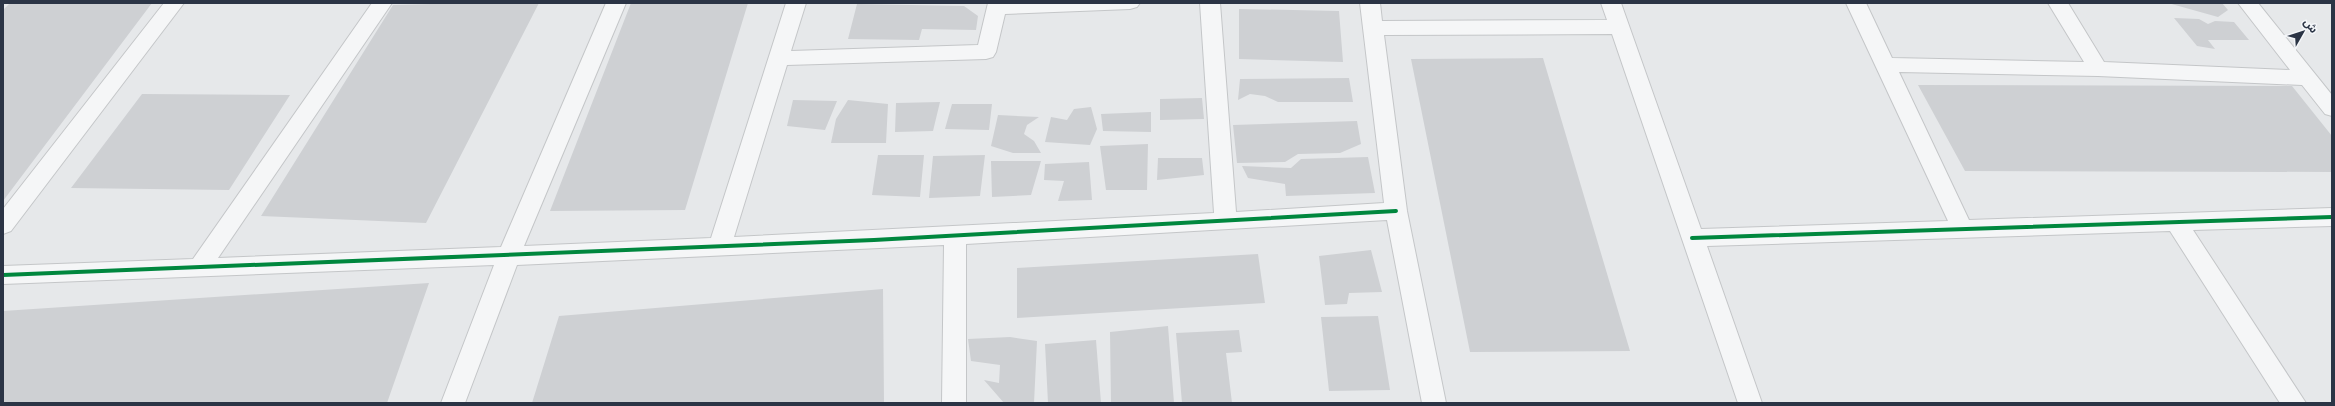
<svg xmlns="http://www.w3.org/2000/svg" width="2335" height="406" font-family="'Titillium Web','Noto Sans Arabic',sans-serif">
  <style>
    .building { fill: #ced0d3 }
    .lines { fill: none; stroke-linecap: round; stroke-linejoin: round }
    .street-casing { stroke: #c4c6c8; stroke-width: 2 }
    .street { fill: #f5f6f7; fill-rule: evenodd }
    .cycleway-casing { stroke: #f4f6f9; stroke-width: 6 }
    .cycleway { stroke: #00873e; stroke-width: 4 }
  </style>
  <rect width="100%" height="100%" fill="#e6e8ea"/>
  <path class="building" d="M10,3H152L3,201V10Z
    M469,3H539L426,223L261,216L393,5Z
    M631,3H748L685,210L550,211Z
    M2168,3H2222L2228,10L2218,17Z
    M857,4L964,6L978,16L976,30L922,29L919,40L848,39Z
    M1239,9L1339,11L1343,62L1239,59Z
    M2174,18L2199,19L2208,24L2215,21L2234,22L2249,40H2208L2215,49L2197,46Z
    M1543,58L1630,351L1470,352L1411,59Z
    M1349,78L1353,102H1278L1265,96L1250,94L1238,100L1240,79Z
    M1918,85L2292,86L2332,136V172L1965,171Z
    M142,94L290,95L229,190L71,188Z
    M1202,98L1204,119L1160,120V99Z
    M793,100L837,101L825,130L787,126Z
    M848,100L888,104L886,143H831L836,119Z
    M940,102L933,131L895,132L896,103Z
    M952,104H992L989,130L945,129Z
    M1091,107L1097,129L1090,145L1045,142L1051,117L1067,120L1074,109Z
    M1151,112V132L1103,131L1101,114Z
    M998,115L1039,117L1027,125L1024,134L1034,141L1041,153H1013L991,146Z
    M1357,121L1361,144L1340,153L1298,154L1285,162L1237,163L1233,125Z
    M1148,144L1147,190H1106L1100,146Z
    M878,155H924L920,197L872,195Z
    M985,155L980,196L929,198L933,156Z
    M1368,157L1375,193L1286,196L1285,184L1248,178L1242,166L1291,168L1301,159Z
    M1158,158H1202L1204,175L1157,180Z
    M991,161H1041L1031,195L992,197Z
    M1089,162L1092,200L1058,201L1064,181L1044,180L1045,164Z
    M1371,250L1382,292L1349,293L1347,304L1325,305L1319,256Z
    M1258,254L1265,303L1017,318V268Z
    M429,283L387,403H3V311Z
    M883,289L884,403H532L559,316Z
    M1378,316L1390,390L1329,391L1321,317Z
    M1168,326L1174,403H1111L1110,332Z
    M1239,330L1242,352L1226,353L1232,403H1182L1176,333Z
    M1010,337L1037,341L1034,403H1004L984,380L999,383L1000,365L971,361L968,339Z
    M1096,340L1101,403H1048L1045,344Z"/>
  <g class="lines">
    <g class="street-casing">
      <path id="street" d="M164,3H184L11,231L3,234V209Z
        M372,3H392L218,258L501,247L606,3H626L524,246L711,238L786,3H806L791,51L978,45L988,3H1140L1137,7L1130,9L1005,14L996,52L993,57L986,59L787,65L734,237L1214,213L1200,3H1220L1236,212L1384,203L1360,3H1380L1382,21L1607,20L1601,3H1621L1701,229L1948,221L1846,3H1866L1892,58L2084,62L2048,3H2068L2104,62L2290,70L2238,3H2258L2332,95V116L2325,114L2302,85L2098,76L1899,72L1969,220L2332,208V226L2193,230L2306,403H2280L2170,231L1707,246L1762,403H1738L1612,34L1384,35L1407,211L1446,403H1422L1387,220L966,244V403H942L944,245L517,265L465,403H441L494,265L3,284V266L193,259Z"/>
    </g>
    <use href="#street" class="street"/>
    <g class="cycleway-casing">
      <path id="cycleway" d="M1692,238L2332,217
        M3,275L874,240L1396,211"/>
    </g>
    <use href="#cycleway" class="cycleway"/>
  </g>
  <rect width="2335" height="406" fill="none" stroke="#2b3445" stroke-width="8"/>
  <g transform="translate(2303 32) rotate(51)" stroke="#f4f6f9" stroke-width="3" paint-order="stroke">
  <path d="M0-3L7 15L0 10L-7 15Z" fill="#2b3445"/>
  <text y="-6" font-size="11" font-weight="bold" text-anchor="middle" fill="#2b3445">ش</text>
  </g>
</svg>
